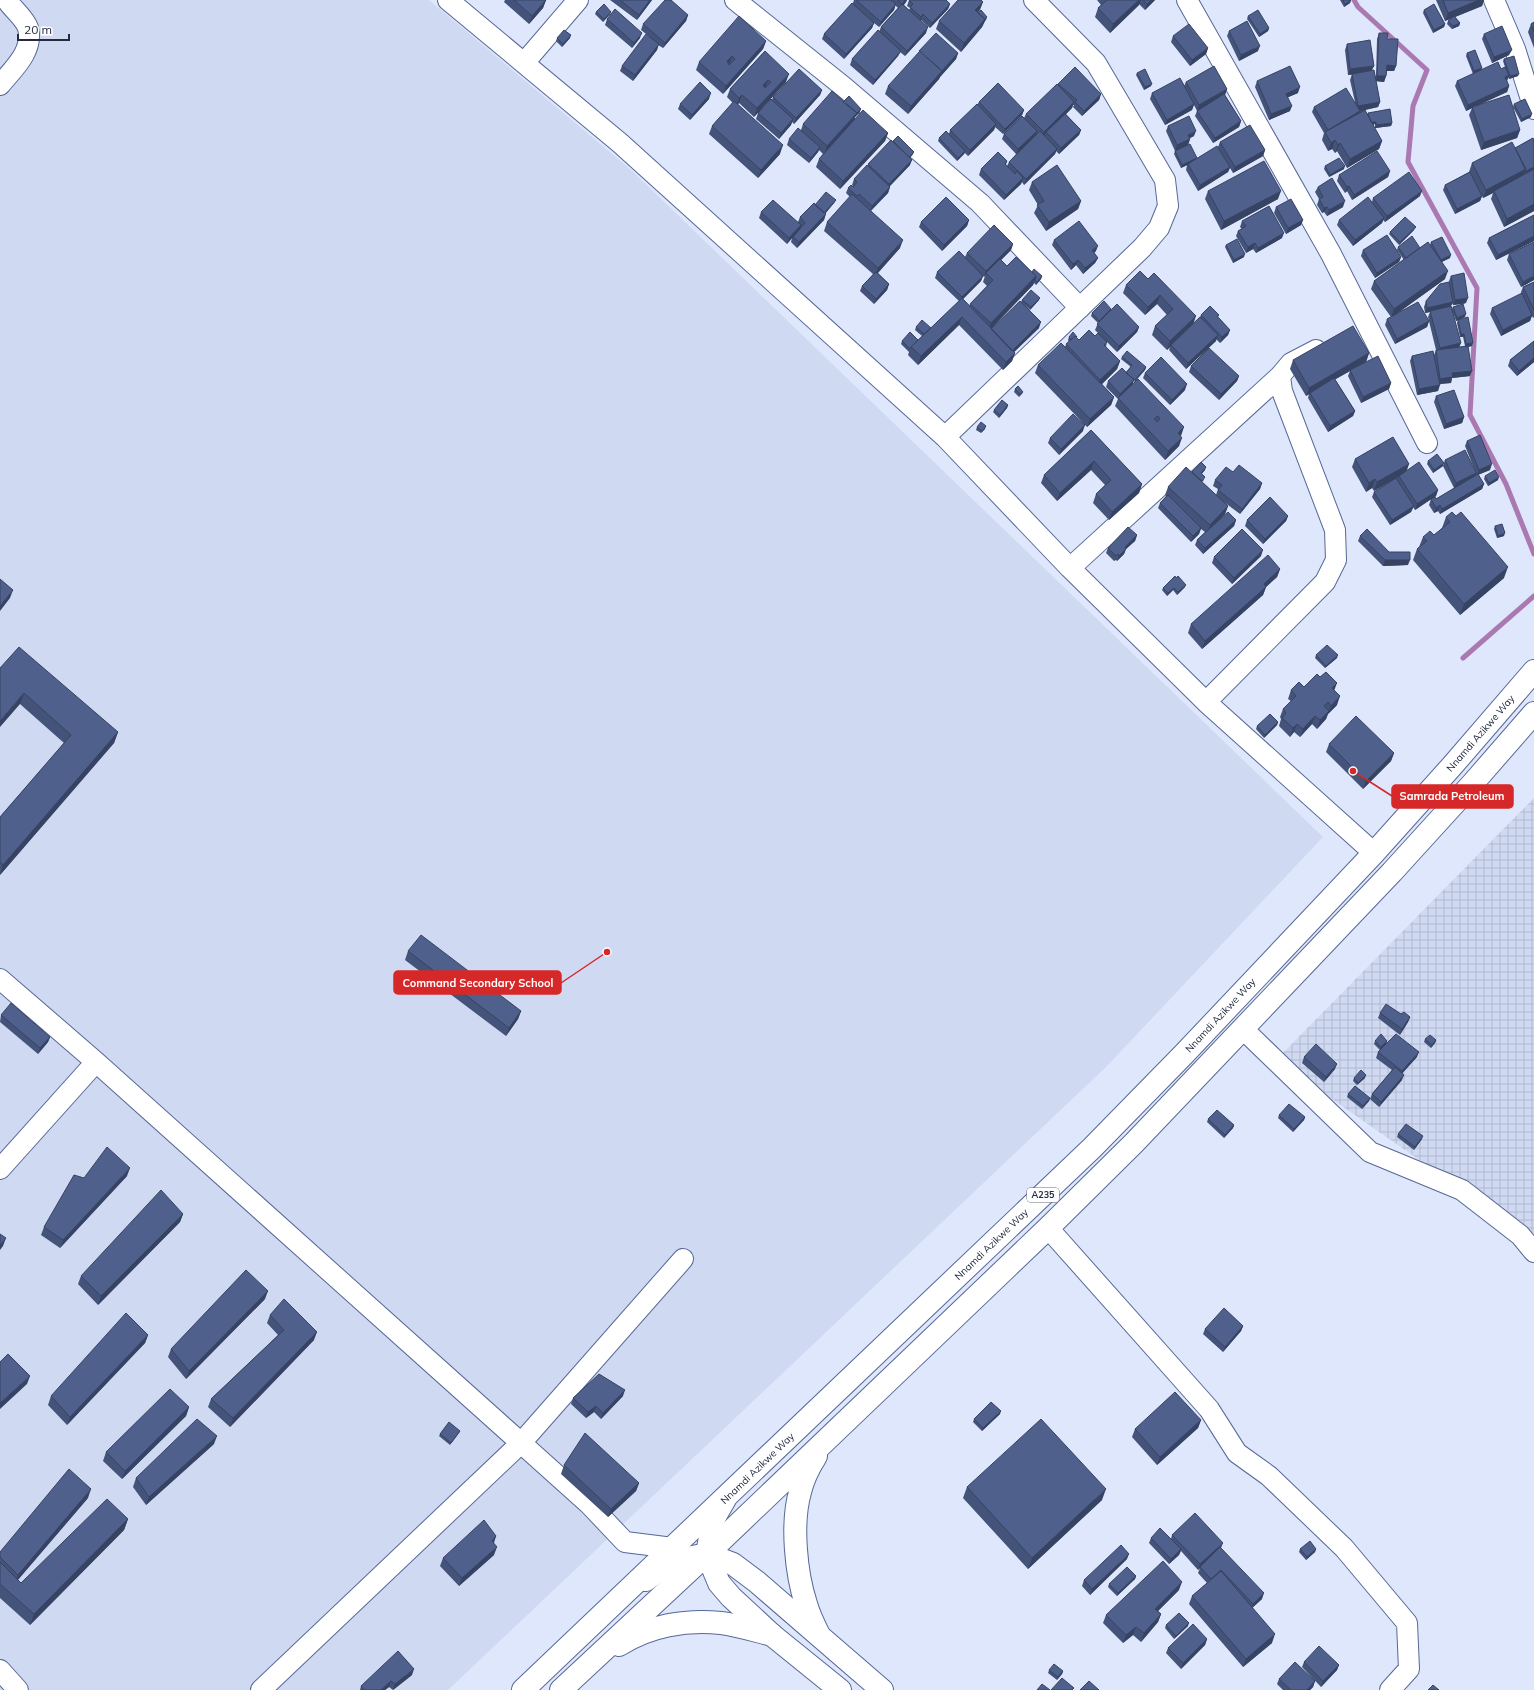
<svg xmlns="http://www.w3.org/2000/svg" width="1534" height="1690" font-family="Mulish,sans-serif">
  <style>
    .built { fill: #cfd9f1 }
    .industrial { fill: url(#industrial-grid) }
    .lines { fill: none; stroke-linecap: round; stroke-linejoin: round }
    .stream { stroke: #aa79b2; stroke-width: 5 }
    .minor-casing { stroke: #566896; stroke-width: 22 }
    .major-casing { stroke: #566896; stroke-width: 24 }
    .highway-casing { stroke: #566896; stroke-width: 24 }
    .minor { stroke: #fff; stroke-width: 20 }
    .major { stroke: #fff; stroke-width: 22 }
    .highway { stroke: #fff; stroke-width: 22 }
    .wall { fill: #445379; fill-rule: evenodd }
    .shaded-wall { fill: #374363 }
    .building { fill: #4f608d; stroke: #374363; fill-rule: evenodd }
    .labels { text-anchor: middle; stroke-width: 4; stroke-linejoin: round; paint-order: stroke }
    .shield { fill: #fff; stroke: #656b78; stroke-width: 1 }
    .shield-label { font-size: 9px; font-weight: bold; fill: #232b3e }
    .street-label { font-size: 10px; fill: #232b3e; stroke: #fff }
    .leader { fill: none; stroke: #d62828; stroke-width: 1.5 }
    .callout-dot { fill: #d62828; stroke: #fff; stroke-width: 1.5 }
    .callout { fill: #d62828; stroke: #d62828; stroke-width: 1.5 }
    .callout-label { font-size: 11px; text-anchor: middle; font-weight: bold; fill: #fff }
  </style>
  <defs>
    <pattern id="industrial-grid" width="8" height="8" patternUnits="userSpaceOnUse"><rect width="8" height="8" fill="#cfd9f1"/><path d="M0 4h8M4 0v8" fill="none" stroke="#b1bad0"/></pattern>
  </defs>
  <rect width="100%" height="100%" fill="#dee7fc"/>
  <path class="built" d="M0,0H429L630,169L1323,837L1106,1067L448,1690H0Z"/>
  <path class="industrial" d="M1534,798V1240L1276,1060Z"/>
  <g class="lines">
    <path class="stream" d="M1354,0L1358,7L1427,70L1413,106L1408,162L1477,288L1470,415L1506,484L1534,554
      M1463,658L1534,596"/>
    <g class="minor-casing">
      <path id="minor" d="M448,0L620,143L945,437L1070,568L1206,702L1374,853
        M735,0L844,87L980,203L1080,308
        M1187,0L1331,254L1427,443
        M1494,0L1515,49L1534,109
        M524,63L578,0
        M0,85C13,69 34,51 28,28C25,19 14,10 9,3
        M945,437L1142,248L1159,228L1168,206L1165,180L1096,63L1034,0
        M1070,568L1280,376L1291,363L1316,350
        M1206,702L1325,582L1336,560L1335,530L1282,391L1280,376
        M0,979L96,1062L521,1443L589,1504L625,1542L673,1548
        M1243,1029L1370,1152L1462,1190L1520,1235L1534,1252
        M0,1169L96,1062
        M1048,1228L1209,1409L1237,1453L1269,1476L1344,1548L1407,1623L1409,1669L1390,1690
        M0,1670L18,1690
        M261,1690L521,1443L683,1259"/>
    </g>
    <g class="major-casing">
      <path id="major" d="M725,1499L713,1520L707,1554L719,1583L731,1597L772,1635L840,1690
        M646,1580L663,1567L688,1558L707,1554L733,1564L757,1582L882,1690"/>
    </g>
    <g class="highway-casing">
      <path id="highway" d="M816,1456C809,1467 803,1479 800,1492C791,1524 796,1573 806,1604C809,1615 814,1625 819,1635
        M619,1645C648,1626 686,1619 721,1623C738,1625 756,1631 772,1635
        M523,1690L1092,1148L1184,1054L1374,853L1452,766L1534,671
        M561,1690L707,1554L1048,1228L1134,1143L1392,872L1473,783L1534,713"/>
    </g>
    <use href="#minor" class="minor"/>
    <use href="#major" class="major"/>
    <use href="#highway" class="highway"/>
  </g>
  <path class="wall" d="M505,0H546L543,8L529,24L504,2Z
    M610,0H652L637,20Z
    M854,0H907L906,2L904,5L909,10L910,8L907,6L909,0L950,4L948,9L930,28L921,20V21L926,33L905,56L900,52L898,56L873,85L850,65L852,59L879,32L881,27L898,8L895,5L894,10L879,27L874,23L872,28L844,59L822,39L824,34L853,3Z
    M1097,0H1155L1145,10L1139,4V5L1110,33L1095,17L1098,8L1101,5Z
    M1340,0H1351L1350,3L1344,7Z
    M1436,0H1484L1482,6L1455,17L1460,23L1459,26L1452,29L1447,24L1448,21L1452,18L1445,21Z
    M980,10L978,12L987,17L986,20L985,21L982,27L961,52L936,29L939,21Z
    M1424,10L1445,24L1444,27L1433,33L1423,13Z
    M596,12H611L610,14L603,22L595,14Z
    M688,15L686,21L663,48L658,45L657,50L633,81L620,71L622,66L650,37L641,30L643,24Z
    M1248,16L1269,28L1268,31L1259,37L1247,19Z
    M607,19L640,38L632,48L605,25Z
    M1534,22V48L1528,32L1531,24Z
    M1229,31L1258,51L1239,61L1227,36Z
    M1379,33L1387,39L1396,66L1394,71H1387L1386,76L1384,82L1376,81L1380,102L1378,107L1365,110L1367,115L1368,113L1392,123L1391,126L1375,128V124L1373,125L1382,141L1379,149L1347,168L1337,151L1335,153L1332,149L1328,151L1322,140L1324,133L1312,112L1314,107L1355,102L1350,80L1352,74H1355L1348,75L1345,50L1347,44L1374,66L1372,70L1376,77L1377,39Z
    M1484,34L1509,55L1492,63L1482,39Z
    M1173,36L1208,48L1206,54L1190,66L1171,42Z
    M557,38H570L562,47L556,41Z
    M766,41L763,49L723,94L696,70L699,62Z
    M765,51L786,82L754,117L739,103L738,104L780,154L758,178L709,134L712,126L733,103L727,97L730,89Z
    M958,53L956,59L940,77L939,79L908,114L885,94L888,86Z
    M1467,53L1481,70L1501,69L1505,67L1503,61L1504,59L1518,76L1509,79L1508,77L1507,81L1509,86L1507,92L1478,105L1520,130L1517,138L1481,150L1469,115L1472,108L1466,111L1455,86L1457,81L1473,74L1466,56Z
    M1137,73L1151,86L1144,90L1136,75Z
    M1257,81L1298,93L1288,97L1290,111L1269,120L1255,87Z
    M1186,82L1227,89L1225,95L1241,121L1239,127L1213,143L1195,116L1197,111L1202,108L1197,111L1194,105L1192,110L1165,125L1150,99L1152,93L1184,86Z
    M1058,84L1101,94L1099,100L1082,116L1073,107L1074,105H1073L1072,108L1066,114L1081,130L1079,135L1059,154L1056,151L1055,154L1024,185L1022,182L1021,184L1004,200L979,175L981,169L1007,161L1006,165L1007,166L1009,162L1016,154L1002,139L1004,134L1024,118L1026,114L1057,85Z
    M822,90L820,95L794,124L792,122L791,125L779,139L756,119L758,113L772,100L773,97Z
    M709,99L690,120L678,109L680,104Z
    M843,102L860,112L855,117L854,121L888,133L885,141L840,189L816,167L819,159L823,154L819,150L818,152L809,163L787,145L789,139L801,130L803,124Z
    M979,102L1024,110L1022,115L1003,134L995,127L994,130L968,156L965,153L957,161L938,141L939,138L949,134L950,130L977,105Z
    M1514,104L1531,117L1521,122L1513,107Z
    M1168,126L1194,136L1190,138V139L1188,145L1175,151L1166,131Z
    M1533,138L1534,211L1504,227L1491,199L1493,193L1483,198L1482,196L1480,201L1455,214L1443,190L1445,185L1469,172L1472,163L1515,148Z
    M1220,142L1265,150L1263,156L1233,173L1230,168L1228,172L1198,191L1186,170L1187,165L1181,168L1174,154L1175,151L1197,158L1218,147Z
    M913,154L910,158V165L890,186L888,193L871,211L900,248L878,273L889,284L887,290L874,304L860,291L862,286L873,274L824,231L827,222L850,197L846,193L848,188L853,186L852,185L854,179L868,166V164Z
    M1325,166L1344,169L1329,177L1324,169Z
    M1390,171L1388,177L1352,200L1347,191L1345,193L1337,181L1339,175Z
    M1032,182L1081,201L1078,209L1046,231L1034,213L1038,205L1029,190Z
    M1318,187L1343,207L1327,216L1324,212L1322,213L1317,205L1319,199L1315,192Z
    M1208,191L1278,199L1221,230L1205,199Z
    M1420,196L1385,222L1383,220L1382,223L1353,246L1337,225L1339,220L1372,202L1373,198Z
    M836,200L834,203L825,214L824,220L797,248L791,242L792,238L787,244L759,218L761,212L798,222L800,217L815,205Z
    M1276,207L1303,220L1301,225L1286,234L1274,213Z
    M1534,215V241L1496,260L1487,243L1489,238Z
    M969,220L967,226L942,251L919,227L921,222Z
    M1242,221L1282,238L1256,253L1253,249L1246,253L1236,236L1238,231L1242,229L1240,227Z
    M1414,230L1399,245L1389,234L1390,232Z
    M1054,240L1096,251L1094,253L1098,258L1095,263L1083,274L1076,265L1071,270L1052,245Z
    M1431,242L1450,258L1442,262L1445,279L1396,314L1429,321L1427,327L1395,344L1385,325L1387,319L1391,317L1371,289L1374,281L1404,260L1397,250L1398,247L1420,248L1430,245Z
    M1013,244L1011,250L1001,260L1007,266L1032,272L1042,276L1041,279L1036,285L1034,283L1033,285L991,328V329L1039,328L1014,352L1015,353L1012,361L1003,370L959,325L918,365L908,355L909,352L901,344L902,341L918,340L922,336L915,330L916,327L931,328L959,301L935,278L937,272L965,257L967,253ZM983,276L984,277L985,276L983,282L987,286L970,304L969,306L963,299L981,281Z
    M1226,245L1244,257L1233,263L1225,247Z
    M1363,250L1401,257L1399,262L1375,278L1361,256Z
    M1509,254L1534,280L1521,287L1507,260Z
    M1140,271L1193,324L1200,317L1201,315H1219L1218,317L1230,330L1228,335L1220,343L1216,339V341L1186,369L1169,350L1170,347L1167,350L1152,335L1155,326L1167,315L1157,304L1145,315L1123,293L1126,285Z
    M1451,276L1466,303L1463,304L1465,317L1456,321L1453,313L1459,347L1465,346L1463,337H1460L1457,323L1458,320L1472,346L1468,347L1470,376L1452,378L1451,383L1439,384L1438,391L1417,395L1410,361L1412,356L1434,355L1436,350L1428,317L1430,312L1425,313L1424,307L1426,301L1450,291L1449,281ZM1452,303L1453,305L1463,304L1453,307L1452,309L1451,306Z
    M1534,282V317L1533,318L1532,316L1530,321L1501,336L1490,314L1492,308L1523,297L1521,292L1523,287Z
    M1022,300H1039L1030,310L1021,302Z
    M1109,312L1139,327L1137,332L1117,352L1107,342L1106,347L1120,361L1117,369L1102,384L1114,397L1111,405L1087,427L1035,373L1038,365L1065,347L1066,344L1069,342L1068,340L1069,337L1077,338L1079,340L1095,336L1098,333L1095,330L1098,323L1091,316L1092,313Z
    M1534,341V362L1517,376L1508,366L1510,360Z
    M1369,353L1366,362L1358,366L1391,383L1389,389L1361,403L1348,376L1350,371L1335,379L1355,411L1353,416L1328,432L1308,398L1309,394L1306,396L1290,369L1293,360Z
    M1122,357L1146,367L1145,370L1133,382V384L1181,436L1179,446L1165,460L1115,406L1118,399L1106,387L1108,381L1126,372L1131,367L1121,359Z
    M1191,366L1239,376L1237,381L1219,400L1189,372Z
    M1145,373L1185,390L1170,405L1143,378Z
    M1015,389L1023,392L1022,394L1019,397L1014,392Z
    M1436,396L1464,417L1462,423L1444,429L1434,402Z
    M1008,405L1007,408L999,418L993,412L994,410Z
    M977,427L985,429L981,433L976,430Z
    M1091,430L1142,484L1139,493L1109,520L1093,503L1096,494L1105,485L1091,470L1057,501L1041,483L1044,475Z
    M1083,431L1059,455L1048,443L1050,438Z
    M1467,441L1490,470L1478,475L1484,484L1482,489L1440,514L1438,511L1434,513L1429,505L1431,499L1415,510L1413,507L1411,512L1390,525L1372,497L1374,492L1396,478L1374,491L1372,488L1366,492L1352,467L1355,459L1409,464L1406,470L1438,490L1436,496L1435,497L1436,499L1454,488L1443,466L1445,460L1475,471L1465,446Z
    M1428,461L1443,466L1433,473L1427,464Z
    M1205,470L1201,474L1204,480L1202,482L1216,495L1218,489L1213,486L1215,480L1233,472L1262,483L1260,489L1240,514L1224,502L1228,506L1225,514L1221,518L1236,520L1234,526L1203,554L1195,545L1197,540L1205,532L1201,529L1199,534L1191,542L1158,508L1160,503L1166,496L1165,495L1168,487L1192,472Z
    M1485,476L1498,480L1488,486L1484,479Z
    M1288,516L1286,521L1263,544L1245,526L1247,520Z
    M1446,517L1504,578L1460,615L1413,560L1417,549L1419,547L1423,537L1434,535L1442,528Z
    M1495,526L1504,536L1497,538L1494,529Z
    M1137,535L1135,541L1126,549L1124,554L1117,561L1116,560L1114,561L1106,553L1108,548Z
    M1360,536L1408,565L1383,566L1358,541Z
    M1261,556L1232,584L1212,563L1214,557Z
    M1280,569L1277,577L1266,587L1263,595L1202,649L1188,633L1191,624Z
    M1185,587L1177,595L1173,590L1167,596L1162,590L1163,588Z
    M1316,655L1337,658L1325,668L1315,658Z
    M0,668L118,732L114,743L0,875V817L64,743L20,704Z
    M1304,687L1335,691L1337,705L1328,714L1326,719L1317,729L1312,724L1300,737L1294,732L1290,737L1279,726L1281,719L1280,717L1283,709L1291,701L1288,699L1291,690Z
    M1278,722L1277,725L1264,738L1256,729L1257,726Z
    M1329,744L1394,753L1391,761L1363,789L1326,752Z
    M408,951L521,1011L518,1019L506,1036L405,960Z
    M1380,1013L1401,1014L1410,1017L1408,1022L1400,1035L1378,1018Z
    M1,1015L50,1037L48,1042L38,1054L0,1022Z
    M1425,1039L1436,1040L1435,1043L1431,1048L1424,1042Z
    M1375,1041H1387L1386,1044L1380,1050L1374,1044Z
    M1378,1052L1417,1057L1402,1073V1080L1379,1107L1370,1099L1372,1094L1392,1070L1376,1058Z
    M1304,1057L1335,1069L1324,1082L1302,1063Z
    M1354,1078H1365L1357,1085L1353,1081Z
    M1348,1094L1370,1098L1369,1101L1362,1109L1347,1097Z
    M1279,1115L1305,1117L1304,1120L1293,1132L1278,1118Z
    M1208,1119L1234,1125L1233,1128L1224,1138L1207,1122Z
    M1398,1134L1422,1139L1414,1150L1397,1137Z
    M127,1176L60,1248L41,1235L44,1227L84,1178Z
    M183,1214L180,1222L98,1305L78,1284L81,1276Z
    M265,1299L186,1379L168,1357L171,1349Z
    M270,1315L314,1340L230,1427L208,1407L211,1399L278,1335L267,1323Z
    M1243,1326L1241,1331L1223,1352L1203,1334L1205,1329Z
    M148,1335L145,1343L67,1425L48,1405L51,1396Z
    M623,1396L601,1419L594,1412L586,1418L571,1404L573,1398Z
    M189,1407L186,1416L122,1479L103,1461L106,1452Z
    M1000,1414L982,1431L973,1422L974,1419Z
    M1201,1420L1198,1428L1157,1465L1132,1437L1135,1429Z
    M460,1431L459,1433L450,1445L439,1436L440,1434Z
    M214,1444L146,1505L133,1487L136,1478Z
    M564,1465L639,1483L636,1491L608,1517L561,1474Z
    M967,1487L1102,1500L1028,1569L963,1498Z
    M88,1498L18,1580L21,1583L128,1519L124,1530L30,1625L0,1598V1552Z
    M1172,1535L1221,1548L1262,1599L1252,1608L1272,1643L1243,1667L1189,1604L1192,1596L1207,1583L1198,1573L1200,1568L1198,1570L1181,1551L1179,1555L1169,1564L1149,1543L1151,1538L1171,1539Z
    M496,1536L494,1543V1555L459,1586L440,1566L443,1558Z
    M1300,1549H1316L1315,1552L1306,1560L1299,1552Z
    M1127,1559L1090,1595L1082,1586L1084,1580Z
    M1136,1576L1135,1579L1117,1596L1108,1587L1109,1584Z
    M1179,1590L1158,1611L1161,1614L1158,1622L1141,1642L1133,1635L1123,1643L1103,1623L1106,1615Z
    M1166,1625L1188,1626L1174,1639L1165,1628Z
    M1207,1639L1205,1645L1181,1669L1166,1653L1168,1648Z
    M1304,1662L1339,1665L1337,1670L1321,1687L1302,1667Z
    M1049,1670L1063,1671L1062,1674L1057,1680L1048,1673Z
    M412,1675L393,1690L389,1687L385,1690H360L361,1686Z
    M1279,1679L1315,1681L1313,1687L1310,1690H1283L1277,1684Z"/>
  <path class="shaded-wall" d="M546,0L543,8L529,24L532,16Z
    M650,0H652L637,20L639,15Z
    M905,0H907L906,2L900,9L902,4Z
    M1139,0H1141L1139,5L1110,33L1113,24Z
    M1151,0H1155L1145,10L1147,4Z
    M1351,0L1350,3L1344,7L1345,4Z
    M1479,0H1484L1482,6L1445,21L1448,13Z
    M983,2L980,10L972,18L975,10Z
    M896,4L894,10L879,27L881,22Z
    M950,4L948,9L930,28L932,23Z
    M611,12L610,14L603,22L604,19Z
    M923,14L921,20L919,23L921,17Z
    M688,15L686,21L663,48L665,43Z
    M987,17L982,27L961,52L964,43Z
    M874,23L872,28L844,59L846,54Z
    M1460,23L1459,26L1452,29L1453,26Z
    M1445,24L1444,27L1433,33L1434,30Z
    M928,27L926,33L905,56L907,51Z
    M1269,28L1268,31L1259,37L1260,34Z
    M642,33L640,38L632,48L634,43Z
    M571,35L570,38L562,47L563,44Z
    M766,41L763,49L723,94L726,86Z
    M659,44L657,50L633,81L635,75Z
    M1260,46L1258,51L1239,61L1241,55Z
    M1208,48L1206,54L1190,66L1192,60Z
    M1512,50L1509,55L1492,63L1494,57Z
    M901,51L898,56L873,85L875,80Z
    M958,53L956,59L940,77L939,79L908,114L911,106Z
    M732,56L729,64L724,70L727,61Z
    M1387,65L1396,66L1394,71H1385Z
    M1374,66L1371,71L1348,75L1350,69Z
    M1482,68L1481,71L1473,74L1474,71Z
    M789,74L786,82L754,117L757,108Z
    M1519,74L1518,76L1509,79L1510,76Z
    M1509,75L1507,81L1505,77Z
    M1377,76H1386L1384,82L1375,81Z
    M768,80L765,88L763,85Z
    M1152,84L1151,86L1144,90L1145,87Z
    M1509,86L1507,92L1466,111L1468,105Z
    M1300,87L1298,93L1284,99L1286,94Z
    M1227,89L1225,95L1197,111L1199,105Z
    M822,90L820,95L794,124L796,118Z
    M711,93L709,99L690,120L692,115Z
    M1101,94L1099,100L1082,116L1084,111Z
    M742,95L739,103L736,106L739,98Z
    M1074,102L1072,108L1047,133L1046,132L1045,135L1042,138L1044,132Z
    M1380,102L1378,107L1360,111L1358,116L1326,134L1328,130L1356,112L1358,106Z
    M1194,104L1192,110L1165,125L1167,120Z
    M1292,106L1290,111L1269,120L1271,114Z
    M861,109L860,112L855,117L854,122L824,155L827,146L857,113Z
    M1024,110L1022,115L1003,134L1005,129Z
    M1532,114L1531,117L1521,122L1522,119Z
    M793,119L791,125L779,139L781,133Z
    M1241,121L1239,127L1213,143L1215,138Z
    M1376,122L1375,124L1368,125L1369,123Z
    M1392,123L1391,126L1375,128L1376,125Z
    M996,124L994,130L968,156L970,150Z
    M1081,130L1079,135L1059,154L1061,148Z
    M1520,130L1517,138L1481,150L1484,142Z
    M1037,131L1035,137L1016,154L1018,149Z
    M1196,131L1194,136L1186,140L1188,135Z
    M888,133L885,141L840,189L843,181Z
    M1190,139L1188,145L1175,151L1177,145Z
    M1335,140L1332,149L1328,151L1331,143Z
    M1382,141L1379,149L1347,168L1350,159Z
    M1340,143L1337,151L1335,153L1338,145Z
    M783,145L780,154L758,178L761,170Z
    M820,147L818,152L809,163L811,158Z
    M1057,149L1055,154L1024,185L1026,179Z
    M1265,150L1263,156L1233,173L1235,167Z
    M965,151L964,154L957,161L958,158Z
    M914,152L913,154L907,161L908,158Z
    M1197,158L1196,161L1181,168L1182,165Z
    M912,160L910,165L887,189L889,184Z
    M1345,166L1344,169L1329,177L1330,175Z
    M1230,167L1228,172L1198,191L1200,185Z
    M1534,167V171L1524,176L1526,171Z
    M1526,169L1523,177L1494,191L1493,193L1483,198L1486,190Z
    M1390,171L1388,177L1352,200L1354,195Z
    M1023,178L1021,184L1004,200L1006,195Z
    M1349,186L1347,191L1345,193L1347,187Z
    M890,187L888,193L870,211L872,206Z
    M1281,191L1278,199L1221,230L1224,221Z
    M1422,191L1420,196L1385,222L1387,216Z
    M1482,196L1480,201L1455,214L1457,209Z
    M836,200L834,203L823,216L824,213Z
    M1081,201L1078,209L1046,231L1049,222Z
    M1345,201L1343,207L1327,216L1329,210Z
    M1534,204V211L1504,227L1507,219Z
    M1327,207L1324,212L1322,213L1324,208Z
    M826,214L824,220L797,248L799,242Z
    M1384,218L1382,223L1353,246L1355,240Z
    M969,220L967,226L942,251L944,245Z
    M1303,220L1301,225L1286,234L1288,228Z
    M801,225L799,231L792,238L787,244L789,238Z
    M1416,227L1414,230L1399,245L1400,242Z
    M1284,233L1282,238L1256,253L1258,248Z
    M1534,236V241L1496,260L1498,255Z
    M903,240L900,248L875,276L878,268Z
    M1255,243L1253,249L1246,253L1248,247Z
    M1013,244L1011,250L987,274L986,273L984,277L986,271Z
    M1098,246L1096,251L1090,256L1092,250Z
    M1245,254L1244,257L1233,263L1234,260Z
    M1451,255L1450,258L1439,263L1440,260Z
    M1401,257L1399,262L1375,278L1377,273Z
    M1098,258L1095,263L1083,274L1085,268Z
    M1078,260L1076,265L1071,270L1073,264Z
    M1448,271L1445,279L1391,318L1394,309Z
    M983,276L981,281L960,302L962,297Z
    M1036,276L1033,285L988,332L991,323Z
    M1042,276L1041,279L1036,285L1037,282Z
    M1534,276V280L1521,287L1523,282Z
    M889,284L887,290L874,304L876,299Z
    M1160,295L1157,304L1145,315L1148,307Z
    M1040,298L1039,300L1030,310L1031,307Z
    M1468,298L1466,303L1453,305L1455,300Z
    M1453,302L1450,308L1430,311V312L1425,313L1427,308Z
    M1111,309L1110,311L1098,323L1099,321Z
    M1466,314L1465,317L1456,321L1457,318Z
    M1532,315L1530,321L1501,336L1503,330Z
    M1196,316L1193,325L1171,345L1170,347L1167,350L1170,341Z
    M962,317L959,325L918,365L921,356Z
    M1429,321L1427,327L1395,344L1397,339Z
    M1041,322L1039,328L1010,356L1012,351Z
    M1139,327L1137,332L1117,352L1119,346Z
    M1230,330L1228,335L1220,343L1222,337Z
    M1461,334H1464L1463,337H1460Z
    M1218,335L1216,341L1186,369L1188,363Z
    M1461,343L1459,348L1438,354L1440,348Z
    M1473,343L1472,346L1465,347L1466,344Z
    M1015,353L1012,361L1003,370L1006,362Z
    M1369,353L1366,362L1306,396L1309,388Z
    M1534,358V362L1517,376L1519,371Z
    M1120,361L1117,369L1097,389L1100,380Z
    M1146,367L1145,370L1134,383L1135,380Z
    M1472,371L1470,376L1452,378L1451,383L1438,384L1440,379L1452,373Z
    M1239,376L1237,381L1219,400L1221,394Z
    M1134,380L1132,386L1119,398L1120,394Z
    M1391,383L1389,389L1361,403L1363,397Z
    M1187,384L1185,390L1170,405L1172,400Z
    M1440,385L1438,391L1417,395L1419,389Z
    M1114,397L1111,405L1087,427L1090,419Z
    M1008,405L1007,408L999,418L1000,415Z
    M1355,411L1353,416L1328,432L1330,426Z
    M1464,417L1462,423L1444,429L1446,424Z
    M1085,425L1083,431L1059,455L1061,449Z
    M986,426L985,429L981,433L982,431Z
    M1184,427L1181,436L1178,433Z
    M1182,438L1179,446L1165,460L1168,451Z
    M1094,461L1091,470L1057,501L1060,493Z
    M1444,463L1443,466L1433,473L1434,470Z
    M1409,464L1406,473L1399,476L1398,477L1374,491L1377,482Z
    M1492,464L1490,470L1477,475L1479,470Z
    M1206,467L1205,470L1200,476L1201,473Z
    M1476,473L1474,478L1454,488L1456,483Z
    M1499,477L1498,480L1488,486L1489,483Z
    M1375,479L1372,488L1366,492L1369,483Z
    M1262,483L1260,489L1240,514L1242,509Z
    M1142,484L1139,493L1109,520L1112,512Z
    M1484,484L1482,489L1440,514L1442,509Z
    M1438,490L1436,496L1415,510L1417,504Z
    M1440,505L1438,511L1434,513L1436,508Z
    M1228,506L1225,514L1207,534L1210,525Z
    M1414,506L1411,512L1390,525L1392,520Z
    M1288,516L1286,521L1263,544L1265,539Z
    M1236,520L1234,526L1203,554L1205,548Z
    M1201,528L1199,534L1191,542L1193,536Z
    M1505,533L1504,536L1497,538L1498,536Z
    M1137,535L1135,541L1126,549L1124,554L1117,561L1119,556L1125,547Z
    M1263,550L1261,556L1232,584L1234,578Z
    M1385,560H1410L1408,565L1383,566Z
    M1508,567L1504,578L1460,615L1464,604Z
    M1280,569L1277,577L1266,587L1263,595L1202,649L1205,641L1264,584Z
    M1186,585L1185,587L1177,595L1178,592Z
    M1174,588L1173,590L1167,596L1168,593Z
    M13,590L10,598L0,611V606Z
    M1338,655L1337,658L1325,668L1326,666Z
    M1337,683L1334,691L1332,688Z
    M24,693L20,704L0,727V721Z
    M1340,696L1337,705L1328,714L1331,706Z
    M1329,711L1326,719L1317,729L1320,720Z
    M1315,716L1312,724L1300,737L1303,729Z
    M1278,722L1277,725L1264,738L1265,735Z
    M1297,724L1294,732L1290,737L1293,728Z
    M118,732L114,743L0,875L3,865Z
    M1394,753L1391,761L1363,789L1366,781Z
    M521,1011L518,1019L506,1036L509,1028Z
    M1410,1017L1408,1022L1400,1035L1402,1029Z
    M50,1037L48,1042L38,1054L40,1048Z
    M1436,1040L1435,1043L1431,1048L1432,1045Z
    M1387,1041L1386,1044L1380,1050L1381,1047Z
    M1419,1052L1417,1057L1400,1076L1402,1071Z
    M1337,1064L1335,1069L1324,1082L1326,1077Z
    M1366,1075L1365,1078L1357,1085L1358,1083Z
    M1404,1075L1402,1080L1379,1107L1381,1102Z
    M1370,1098L1369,1101L1362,1109L1363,1106Z
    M1305,1117L1304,1120L1293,1132L1294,1129Z
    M1234,1125L1233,1128L1224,1138L1225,1135Z
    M1423,1136L1422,1139L1414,1150L1415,1147Z
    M130,1168L127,1176L60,1248L63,1240Z
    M183,1214L180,1222L98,1305L101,1296Z
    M6,1238L3,1246L0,1250V1245Z
    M268,1291L265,1299L186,1379L189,1371Z
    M1243,1326L1241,1331L1223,1352L1225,1347Z
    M317,1332L314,1340L230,1427L233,1418Z
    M148,1335L145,1343L67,1425L70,1417Z
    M30,1376L27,1384L0,1409V1403Z
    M625,1390L623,1396L601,1419L603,1413Z
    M596,1406L594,1412L586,1418L588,1412Z
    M189,1407L186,1416L122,1479L125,1471Z
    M1001,1411L1000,1414L982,1431L983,1428Z
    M1201,1420L1198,1428L1157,1465L1160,1457Z
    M217,1436L214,1444L146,1505L149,1497Z
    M639,1483L636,1491L608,1517L611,1509Z
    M91,1489L88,1498L15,1583L18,1575Z
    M1106,1489L1102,1500L1028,1569L1032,1558Z
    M128,1519L124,1530L30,1625L34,1614Z
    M496,1536L493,1544L492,1541Z
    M1223,1543L1221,1548L1198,1570L1200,1564Z
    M497,1547L494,1555L459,1586L462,1578Z
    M1181,1549L1179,1555L1169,1564L1171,1559Z
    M1316,1549L1315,1552L1306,1560L1307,1557Z
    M1129,1554L1127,1559L1090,1595L1092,1589Z
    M1136,1576L1135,1579L1117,1596L1118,1593Z
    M1182,1582L1179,1590L1152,1617L1155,1609Z
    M1264,1593L1262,1599L1251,1609L1253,1604Z
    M1161,1614L1158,1622L1141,1642L1144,1633Z
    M1189,1623L1188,1626L1174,1639L1176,1636Z
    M1136,1627L1133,1635L1123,1643L1126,1635Z
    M1275,1634L1272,1643L1243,1667L1246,1659Z
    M1207,1639L1205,1645L1181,1669L1183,1663Z
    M1339,1665L1337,1670L1321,1687L1323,1681Z
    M414,1669L412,1675L393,1690L395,1684Z
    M1063,1671L1062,1674L1057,1680L1058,1677Z
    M391,1681L389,1687L385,1690H381Z
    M1315,1681L1313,1687L1310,1690H1307Z"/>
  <path class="building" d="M514,0H546L532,16Z
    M620,0H650L639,15Z
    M665,0H671L688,15L665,43L643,24Z
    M856,0H891L896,4L881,22Z
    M898,0H905L902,4L928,27L907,51L881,27L902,4Z
    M909,0H946L950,4L932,23L923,14L921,17L910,7L913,4Z
    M958,0H981L983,2L975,10L985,19L964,43L939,21Z
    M1107,0H1139L1113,24L1098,8Z
    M1143,0H1151L1147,4Z
    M1343,0H1351L1345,4Z
    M1443,0H1479L1448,13Z
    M852,3L874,23L846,54L824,34Z
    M604,4L611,12L604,19L596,12Z
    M1434,4L1445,24L1434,30L1424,10Z
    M615,9L642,33L634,43L607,19Z
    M981,10L987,17L985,19L978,13Z
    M1258,10L1269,28L1260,34L1248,16Z
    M739,16L766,41L726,86L699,62ZM732,56L735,59L729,65L727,61Z
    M1454,16L1460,23L1453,26L1448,21Z
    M1247,21L1260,46L1241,55L1229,31Z
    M1534,22V32L1531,24Z
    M1189,24L1208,48L1192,60L1173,36Z
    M1502,26L1512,50L1494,57L1484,34Z
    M564,30L571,35L563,44L557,38Z
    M878,30L901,51L875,80L852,59Z
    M936,33L958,53L942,71L919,51Z
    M1379,33H1388L1387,39H1398L1396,66L1387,65L1386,76H1377Z
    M646,34L659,44L635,75L622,66Z
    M1370,40L1374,66L1350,69L1347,44Z
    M1475,50L1482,68L1474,71L1467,53Z
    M765,51L789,74L757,108L742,95L739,98L730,89ZM768,80L771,82L765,88L763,85Z
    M920,51L942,71L911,106L888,86Z
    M1514,56L1519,74L1510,76L1504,59Z
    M1498,62L1501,69L1505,67L1509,75L1505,77L1509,86L1468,105L1457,81Z
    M1214,66L1227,89L1199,105L1186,82Z
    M1290,66L1300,87L1286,94L1292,106L1271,114L1257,81Z
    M1075,67L1101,94L1084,111L1075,102L1077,100L1058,84Z
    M799,69L822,90L796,118L773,97Z
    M1145,69L1152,84L1145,87L1137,73Z
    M1374,70L1380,102L1358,106L1352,74Z
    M1180,78L1194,104L1167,120L1152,93Z
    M700,82L711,93L692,115L680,104Z
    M998,83L1024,110L1005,129L979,102Z
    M1057,84L1074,102L1044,132L1026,114Z
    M1346,88L1360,111L1328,130L1314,107Z
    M832,91L857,113L827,146L803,124Z
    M1224,94L1241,121L1215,138L1197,111Z
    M1509,95L1520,130L1484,142L1472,107Z
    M849,96L861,109L855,115L857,113L843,102Z
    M771,99L793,119L781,133L758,113Z
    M1525,99L1532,114L1522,119L1514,104Z
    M734,101L783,145L761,170L712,126Z
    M977,104L996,124L970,150L950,130Z
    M1390,109L1392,123L1376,125V122H1371L1369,117L1368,113Z
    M863,110L888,133L843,181L819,159Z
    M1365,110L1382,141L1350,159L1340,143L1338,145L1335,140L1331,143L1325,132Z
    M1065,114L1081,130L1061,148L1046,132Z
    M1022,116L1037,131L1018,149L1004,134Z
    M1189,116L1196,131L1188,135L1190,139L1177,145L1168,126Z
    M1250,125L1265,150L1235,167L1220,142Z
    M798,128L820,147L811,158L789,139Z
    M946,131L965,151L958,158L939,138Z
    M1040,131L1057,149L1026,179L1009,162Z
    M898,136L914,152L909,157L893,141Z
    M1533,138L1534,140V167L1526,171L1515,148Z
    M891,140L912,160L889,184L868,164Z
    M1512,142L1526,169L1486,190L1472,163Z
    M1190,144L1197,158L1182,165L1175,151Z
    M1217,146L1230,167L1200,185L1188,164Z
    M1377,151L1390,171L1354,195L1349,186L1347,187L1339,175Z
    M998,152L1007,161L1005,164L1015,174L1017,171L1023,178L1006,195L981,169Z
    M1339,158L1345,166L1330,175L1325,166Z
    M1264,161L1281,191L1224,221L1208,191Z
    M867,165L890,187L872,206L859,194L857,196L848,188L851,185L853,187L857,182L854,179Z
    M1057,165L1081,201L1049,222L1037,205L1044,201L1032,182Z
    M1534,169V204L1507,219L1494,191Z
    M1409,172L1422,191L1387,216L1373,198Z
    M1470,172L1482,196L1457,209L1445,185Z
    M1332,178L1345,201L1329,210L1327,207L1324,208L1319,199L1323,197L1318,187Z
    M826,192L836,200L824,213L815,205Z
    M852,194L903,240L878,268L827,222Z
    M946,197L969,220L944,245L921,222Z
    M1368,197L1384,218L1355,240L1339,220Z
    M1291,199L1303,220L1288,228L1276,207Z
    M773,200L801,225L789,238L761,212Z
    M814,203L826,214L799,242L793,237L805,223L800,217Z
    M1269,206L1284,233L1258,248L1255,243L1248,247L1238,231L1246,226L1242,221Z
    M1534,215V236L1498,255L1489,238Z
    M1405,217L1416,227L1400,242L1390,232Z
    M1079,221L1098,246L1092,250L1098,258L1085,268L1078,260L1073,264L1054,240Z
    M994,225L1013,244L986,271L967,253Z
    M1387,235L1401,257L1377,273L1363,250Z
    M1412,236L1420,248L1406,258L1398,247Z
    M1442,237L1451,255L1441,260L1431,242Z
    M1237,239L1245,254L1234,260L1226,245Z
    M1428,242L1448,271L1394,309L1374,281Z
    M1534,242V276L1523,282L1509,254Z
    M959,251L983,276L962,297L937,272Z
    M1016,257L1036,276L991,323L970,304L993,280L986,273L1000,259L1007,266Z
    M1034,269L1042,276L1037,282L1035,280L1036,276L1032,272Z
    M1140,271L1148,279L1154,273L1196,316L1170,341L1155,326L1173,309L1160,295L1148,307L1126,285Z
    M876,272L889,284L876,299L862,286Z
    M1464,273L1468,298L1455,300L1451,276Z
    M1449,282L1453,302L1427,308L1426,301L1440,284Z
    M1534,282V310L1523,287Z
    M1031,290L1040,298L1031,307L1022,300Z
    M1522,293L1532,315L1503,330L1492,308Z
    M962,298L1015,353L1006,362L962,317L921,356L911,347Z
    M1020,301L1041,322L1012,351L991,329Z
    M1104,301L1111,309L1099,321L1092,313Z
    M1418,302L1429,321L1397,339L1387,319Z
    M1117,304L1139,327L1119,346L1097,324Z
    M1463,304L1466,314L1457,318L1453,307Z
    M1210,306L1219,315L1217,316L1230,330L1222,337L1201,315Z
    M1451,306L1461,343L1440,348L1430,311Z
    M1200,317L1218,335L1188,363L1171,345Z
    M1468,317L1473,343L1466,344L1464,334H1461L1458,320Z
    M922,320L931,328L924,334L916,327Z
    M1353,326L1369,353L1309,388L1293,360Z
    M1089,330L1095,336L1098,333L1107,342L1104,345L1120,361L1100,380L1066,344L1075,336L1079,340Z
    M910,332L918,340L911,347L910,349L902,341Z
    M1073,332L1077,337H1076L1075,336L1071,340L1069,337Z
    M1534,341V358L1519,371L1510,360Z
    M1061,343L1114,397L1090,419L1038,365Z
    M1468,346L1472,371L1452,373L1453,377L1440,379L1436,350Z
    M1209,348L1239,376L1221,394L1191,366Z
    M1127,351L1146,367L1135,380L1126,373L1132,365L1122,357Z
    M1433,351L1440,385L1419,389L1412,356Z
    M1378,356L1391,383L1363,397L1350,370Z
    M1161,357L1187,384L1172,400L1145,373Z
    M1122,368L1134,380L1120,394L1108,381Z
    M1334,378L1355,411L1330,426L1310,393Z
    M1138,379L1184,427L1178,433L1182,438L1168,451L1118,398ZM1158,416L1160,419L1157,422L1154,419Z
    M1018,386L1023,392L1020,394L1015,389Z
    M1454,390L1464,417L1446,424L1436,396Z
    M1002,400L1008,405L1000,415L994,410Z
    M1073,414L1085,425L1061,449L1050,438Z
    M981,422L986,426L982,431L977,427Z
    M1091,430L1142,484L1112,512L1096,494L1111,480L1094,461L1060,493L1044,475Z
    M1480,435L1492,464L1479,470L1467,441Z
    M1393,437L1409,464L1377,482L1375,479L1369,483L1355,459Z
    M1465,450L1476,473L1456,483L1445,460Z
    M1437,454L1444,463L1434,470L1428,461Z
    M1201,462L1206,467L1201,473L1205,477L1202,481L1192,472Z
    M1419,462L1438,490L1417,504L1399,476Z
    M1239,465L1262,483L1242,509L1218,490L1222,485L1215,480L1226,467L1233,472Z
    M1186,467L1228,506L1210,525L1168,487Z
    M1495,470L1499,477L1489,483L1485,476Z
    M1478,474L1484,484L1442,509L1440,505L1436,508L1431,499L1435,497L1436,499Z
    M1396,478L1414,506L1392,520L1374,492Z
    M1168,495L1201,528L1193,536L1160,503Z
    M1270,497L1288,516L1265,539L1247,520Z
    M1228,512L1236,520L1205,548L1197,540Z
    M1452,512L1456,516L1461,512L1508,567L1464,604L1417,549L1427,541L1423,537L1430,531L1434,535L1450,522L1446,517Z
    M1502,524L1505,533L1498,536L1495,526Z
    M1128,527L1137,535L1125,547L1126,549L1119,556L1118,554L1116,556L1108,548Z
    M1242,529L1263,550L1234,578L1214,557Z
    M1367,529L1389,552H1410V560H1385L1360,536Z
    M1268,555L1280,569L1264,584L1266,587L1205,641L1191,624Z
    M1175,576L1176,578L1178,576L1186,585L1178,592L1174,588L1168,593L1163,588Z
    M0,579L13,590L0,606Z
    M1327,645L1338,655L1326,666L1316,655Z
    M19,647L118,732L3,865L0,862V817L71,735L24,693L0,721V668Z
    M1326,672L1337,683L1332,688L1340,696L1331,706L1328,702L1324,706L1329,711L1320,720L1315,716L1303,729L1297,724L1293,728L1282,718L1286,713L1283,709L1296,696L1291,690L1299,682L1304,687L1317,674L1320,677Z
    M1270,714L1278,722L1265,735L1257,726Z
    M1356,716L1394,753L1366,781L1329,744Z
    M421,935L521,1011L509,1028L408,951Z
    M11,1003L50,1037L40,1048L1,1015Z
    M1386,1004L1401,1014L1404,1012L1410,1017L1402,1029L1380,1013Z
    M1381,1034L1387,1041L1381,1047L1375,1041Z
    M1396,1034L1419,1052L1402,1071L1378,1052Z
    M1430,1035L1436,1040L1432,1045L1425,1039Z
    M1316,1044L1337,1064L1326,1077L1304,1057Z
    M1395,1067L1404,1075L1381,1102L1372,1094Z
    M1361,1070L1366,1075L1358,1083L1354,1078Z
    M1355,1086L1370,1098L1363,1106L1348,1094Z
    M1289,1104L1305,1117L1294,1129L1279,1115Z
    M1217,1110L1234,1125L1225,1135L1208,1119Z
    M1406,1124L1423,1136L1415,1147L1398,1134Z
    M107,1147L130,1168L63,1240L44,1227L74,1175L84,1178Z
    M161,1190L183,1214L101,1296L81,1276Z
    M0,1234L6,1238L0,1245Z
    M246,1270L268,1291L189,1371L171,1349Z
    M284,1299L317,1332L233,1418L211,1399L284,1330L270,1315Z
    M1224,1308L1243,1326L1225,1347L1205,1329Z
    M126,1313L148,1335L70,1417L51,1396Z
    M8,1354L30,1376L0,1403V1362Z
    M599,1374L625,1390L603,1413L596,1406L588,1412L573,1398Z
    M170,1389L189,1407L125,1471L106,1452Z
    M1175,1392L1201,1420L1160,1457L1135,1429Z
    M991,1402L1001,1411L983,1428L974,1419Z
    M197,1419L217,1436L149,1497L136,1478Z
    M1041,1419L1106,1489L1032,1558L967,1487Z
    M449,1422L460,1431L451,1443L440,1434Z
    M585,1433L639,1483L611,1509L564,1465Z
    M69,1469L91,1489L18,1575L0,1557V1552Z
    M107,1499L128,1519L34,1614L0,1584V1562L21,1583Z
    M1195,1513L1223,1543L1200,1564L1172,1535Z
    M484,1520L496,1536L492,1541L497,1547L462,1578L443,1558Z
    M1160,1528L1181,1549L1171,1559L1151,1538Z
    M1310,1541L1316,1549L1307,1557L1300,1549Z
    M1121,1545L1129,1554L1092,1589L1084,1580Z
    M1220,1547L1264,1593L1253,1604L1221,1570L1211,1579L1200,1567Z
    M1163,1561L1182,1582L1155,1609L1161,1614L1144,1633L1136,1627L1126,1635L1106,1615Z
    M1127,1567L1136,1576L1118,1593L1109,1584Z
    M1221,1571L1275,1634L1246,1659L1192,1596Z
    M1179,1613L1189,1623L1176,1636L1166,1625Z
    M1193,1624L1207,1639L1183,1663L1168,1648Z
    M1319,1646L1339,1665L1323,1681L1304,1662Z
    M398,1651L414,1669L395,1684L391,1681L381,1690H364L361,1686Z
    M1295,1662L1315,1681L1307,1690H1291L1279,1679Z
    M1054,1664L1063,1671L1058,1677L1049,1670Z
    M1062,1678L1074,1688L1072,1690H1051Z
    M1089,1681L1099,1690H1080Z
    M1042,1684L1050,1690H1037Z
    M1433,1685L1439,1690H1428Z"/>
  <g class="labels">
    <rect class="shield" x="1027" y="1188" width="32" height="14" rx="3"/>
    <g class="shield-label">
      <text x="1043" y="1198">A235</text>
    </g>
    <g class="street-label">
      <text transform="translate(1480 733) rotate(-49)" y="4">Nnamdi Azikwe Way</text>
      <text transform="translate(1220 1015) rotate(-47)" y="4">Nnamdi Azikwe Way</text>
      <text transform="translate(991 1244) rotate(-44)" y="4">Nnamdi Azikwe Way</text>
      <text transform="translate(757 1468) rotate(-44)" y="4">Nnamdi Azikwe Way</text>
    </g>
  </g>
  <path class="leader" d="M1353 771L1392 796M607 952L561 983"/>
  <g class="callout-dot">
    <circle cx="1353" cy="771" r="4"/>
    <circle cx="607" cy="952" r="4"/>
  </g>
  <g class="callout">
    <rect x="1392" y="785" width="121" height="23" rx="4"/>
    <rect x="394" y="971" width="167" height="23" rx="4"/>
  </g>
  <g class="callout-label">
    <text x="1452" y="800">Samrada Petroleum</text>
    <text x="478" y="987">Command Secondary School</text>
  </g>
  <path d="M18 34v6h51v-6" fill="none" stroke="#232b3e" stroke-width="2"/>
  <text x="24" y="34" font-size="12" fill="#232b3e" stroke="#ffffff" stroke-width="3" paint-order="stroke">20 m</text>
</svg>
